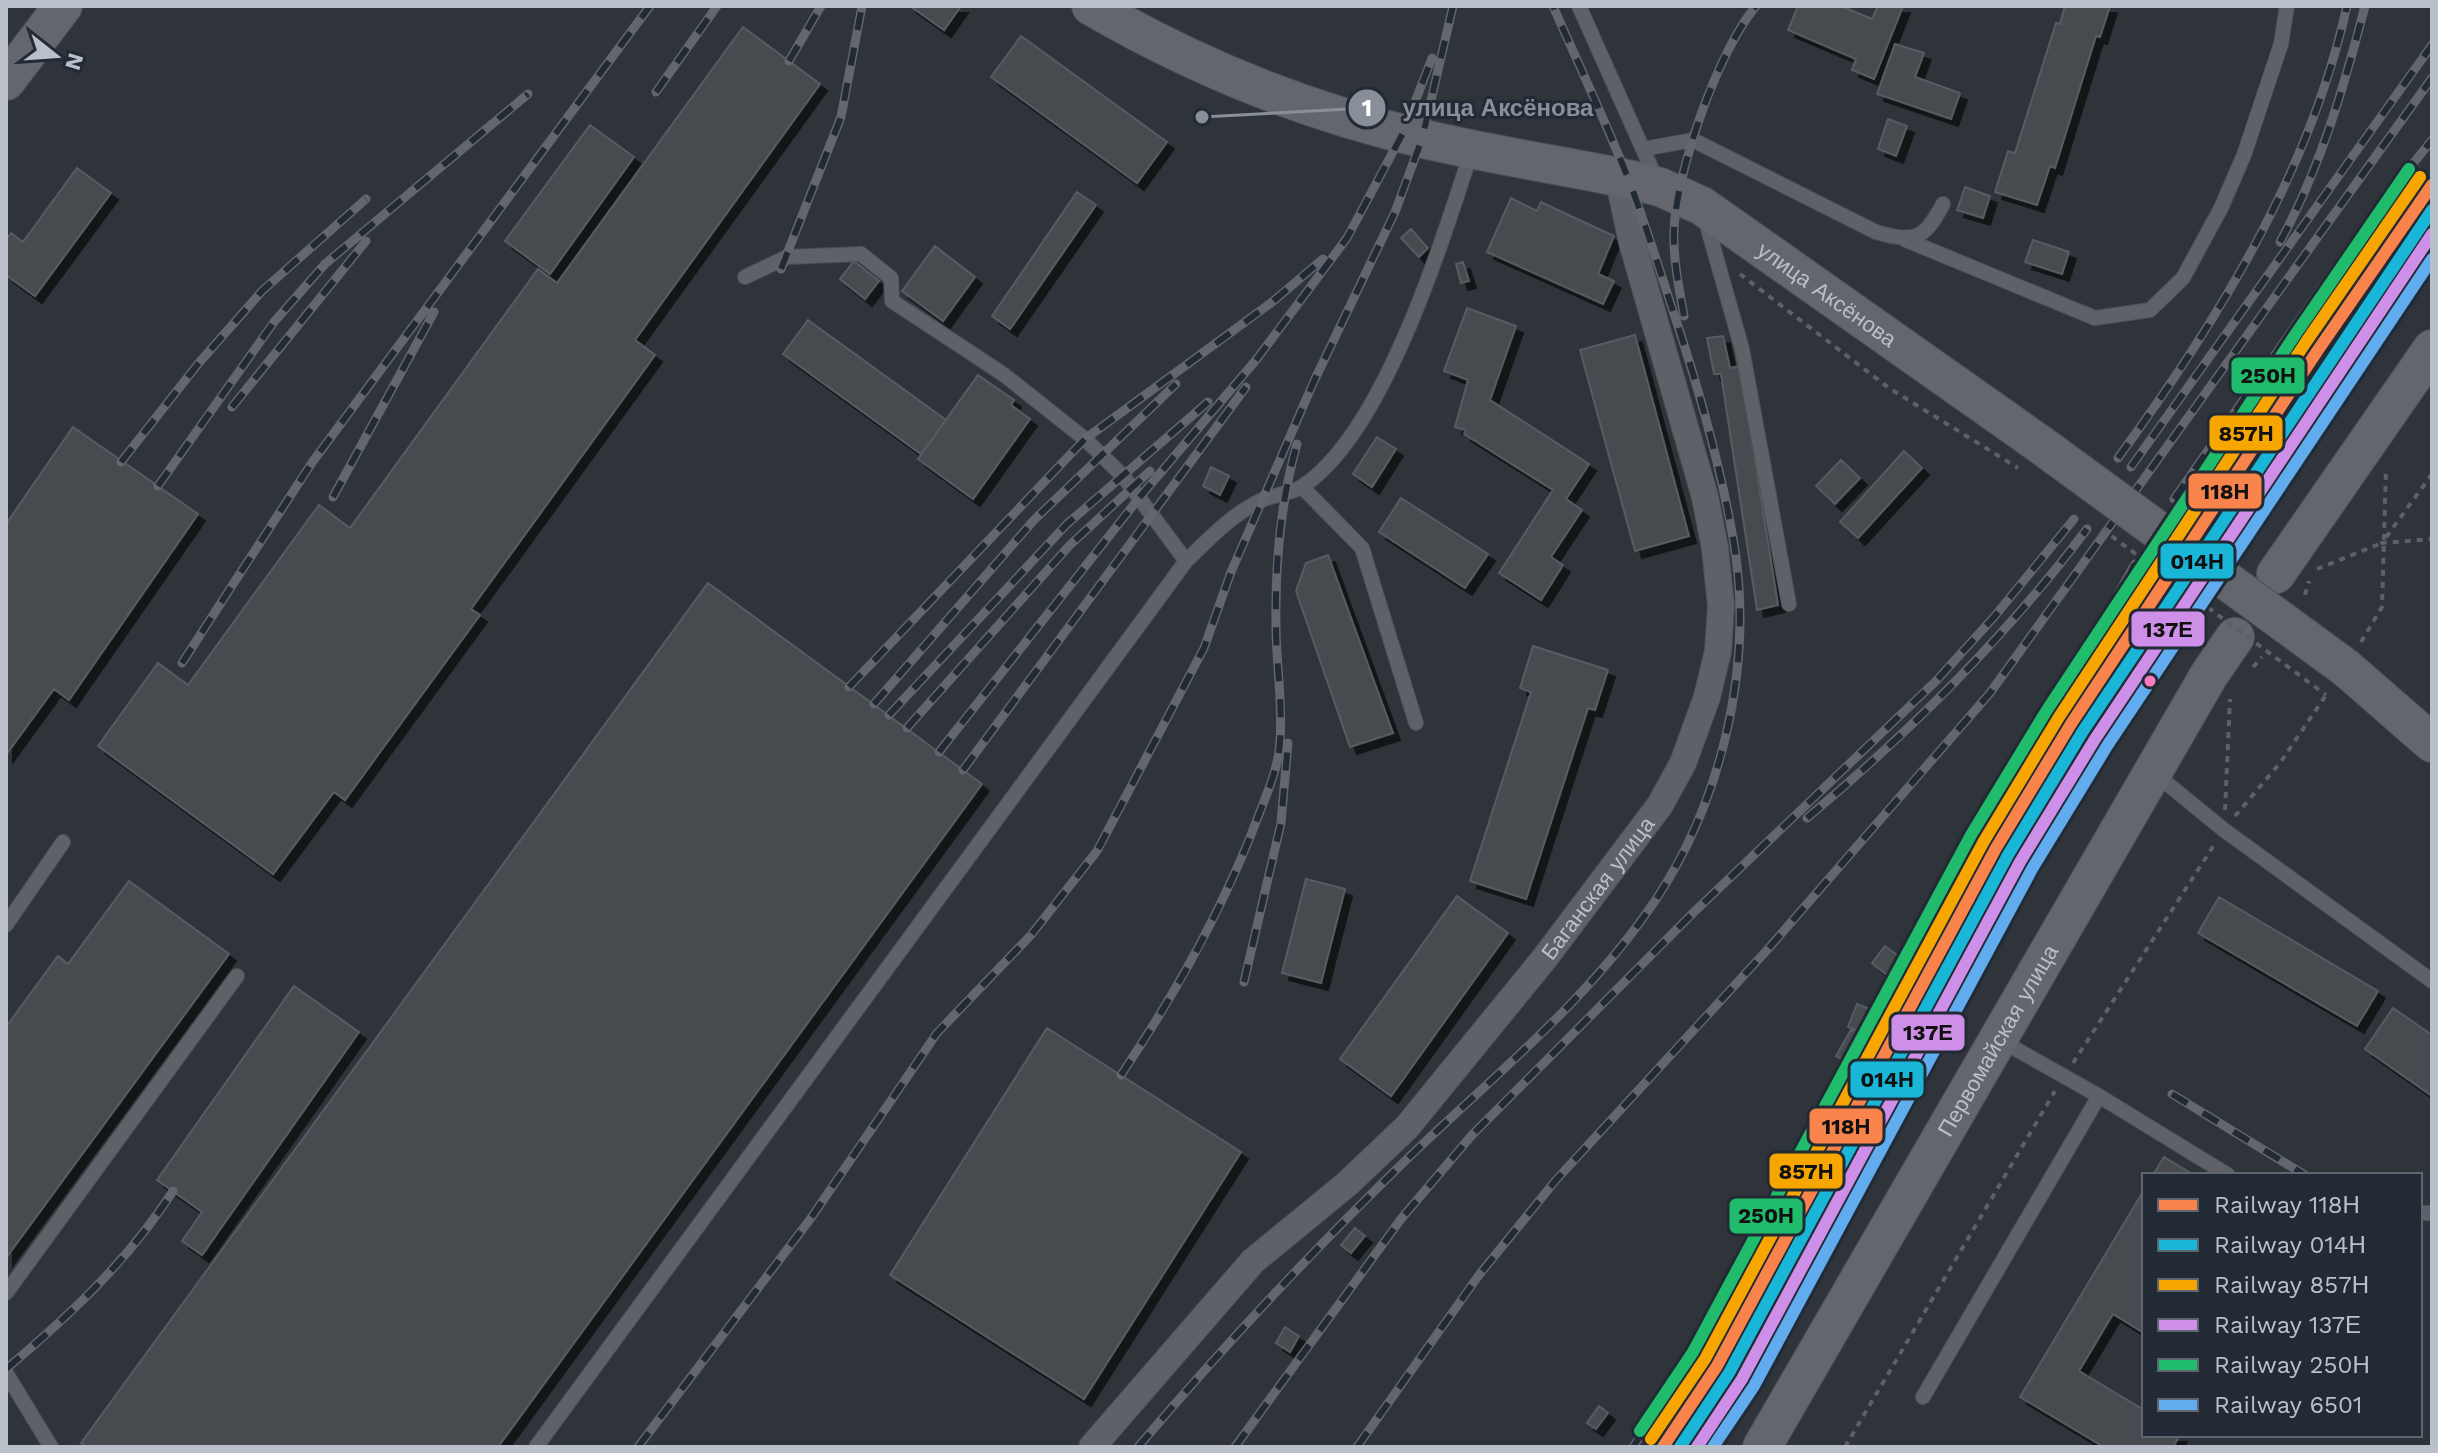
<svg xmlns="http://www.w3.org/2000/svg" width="2438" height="1453" font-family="'Work Sans',sans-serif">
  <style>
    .building { fill: #474b50; stroke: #575b62; stroke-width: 2; filter: url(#shadow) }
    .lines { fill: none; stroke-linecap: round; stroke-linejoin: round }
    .lane-casing { stroke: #4c5055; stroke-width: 16 }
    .street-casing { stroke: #4c5055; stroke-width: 28 }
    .secondary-casing { stroke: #4c5055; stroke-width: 40 }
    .path { stroke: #5c6165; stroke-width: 4; stroke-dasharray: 6 6; stroke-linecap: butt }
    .lane { stroke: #5e6268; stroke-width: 14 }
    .street { stroke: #5e6268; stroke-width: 26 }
    .secondary { stroke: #63666d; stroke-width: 38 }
    .rail-casing { stroke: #63666c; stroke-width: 9 }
    .rail { stroke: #222a35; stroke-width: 6; stroke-dasharray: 18; stroke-linecap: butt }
    .secondary-bridge-casing { stroke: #4c5055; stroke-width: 40; stroke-linecap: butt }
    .path-bridge { stroke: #5c6165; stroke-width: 4; stroke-dasharray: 6 6; stroke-linecap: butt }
    .secondary-bridge { stroke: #63666d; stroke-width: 38 }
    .rail-1-casing { stroke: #222a35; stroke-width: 18 }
    .rail-2-casing { stroke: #222a35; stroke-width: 18 }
    .rail-3-casing { stroke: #222a35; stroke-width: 18 }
    .rail-4-casing { stroke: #222a35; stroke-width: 18 }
    .rail-5-casing { stroke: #222a35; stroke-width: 18 }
    .rail-6-casing { stroke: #222a35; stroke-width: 18 }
    .rail-1 { stroke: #f8844c; stroke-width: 12 }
    .rail-2 { stroke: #1ab6d8; stroke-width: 12 }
    .rail-3 { stroke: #f7a600; stroke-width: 12 }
    .rail-4 { stroke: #ce8fe9; stroke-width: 12 }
    .rail-5 { stroke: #20bc6c; stroke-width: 12 }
    .rail-6 { stroke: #60acee; stroke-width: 12 }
    .bus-dot { fill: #fe7ac1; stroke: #222a35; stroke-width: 3 }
    .labels { text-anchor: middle; stroke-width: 6; stroke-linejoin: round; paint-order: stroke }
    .street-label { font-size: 22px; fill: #bac0ca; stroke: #222a35 }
    .leader { fill: none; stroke: #898f98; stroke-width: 3 }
    .callout-dot { fill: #898f98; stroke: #222a35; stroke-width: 3 }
    .mark-label { font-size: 24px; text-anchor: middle; font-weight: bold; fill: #fff }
    .callout-label { font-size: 24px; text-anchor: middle; font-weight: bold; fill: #898f98; stroke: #222a35; stroke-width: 6; stroke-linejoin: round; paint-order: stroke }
    .line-badge { stroke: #222a35; stroke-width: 3 }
    .pale-badge-label { font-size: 22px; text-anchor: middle; font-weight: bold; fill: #111 }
  </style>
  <defs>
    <filter id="shadow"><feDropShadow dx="7" dy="7" stdDeviation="0" flood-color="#0009"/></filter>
  </defs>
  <rect width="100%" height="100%" fill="#2f343a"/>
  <path class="building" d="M910,6H961L944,30Z
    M1798,6H1841L1872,19L1878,6H1903L1874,79L1852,70L1856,59L1788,30Z
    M2065,6H2110L2100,37L2096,36L2055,168L2050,166L2037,205L1995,192L2008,151L2015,153L2056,23L2060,24Z
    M743,27L820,84L635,340L655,355L471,609L480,615L345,800L334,792L273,874L98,746L158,663L188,685L319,505L350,528L538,269L557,283Z
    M1021,36L1167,142L1137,183L991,77Z
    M1895,44L1924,53L1915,77L1960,93L1951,119L1877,94Z
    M1888,119L1907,126L1896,156L1878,149Z
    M590,125L634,157L550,274L505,241Z
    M77,168L111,193L35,296L6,275V239L11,233L23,242Z
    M1965,187L1990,196L1983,218L1957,210Z
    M1077,192L1096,205L1010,329L992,316Z
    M1511,198L1537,211L1541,202L1614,236L1598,274L1614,281L1603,304L1487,252Z
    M1411,229L1428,248L1419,257L1401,238Z
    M2033,240L2069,252L2062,274L2025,262Z
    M935,246L975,277L943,321L902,291Z
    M854,261L879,281L865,299L840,279Z
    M1463,262L1469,281L1461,283L1456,264Z
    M1467,308L1516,326L1490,400L1589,464L1566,499L1582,510L1551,557L1563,565L1541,600L1499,573L1553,490L1464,434L1466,430L1455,427L1468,380L1444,371Z
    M808,320L946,420L921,454L783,354Z
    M1635,335L1689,536L1635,551L1580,350Z
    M1723,336L1730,368L1740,366L1778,605L1757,610L1721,374H1714L1707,338Z
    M978,375L1014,400L1011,405L1030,419L973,499L918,459Z
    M73,427L198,514L69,700L54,689L6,755V524Z
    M1377,437L1396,449L1372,487L1353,474Z
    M1904,451L1922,468L1858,538L1840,522Z
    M1841,460L1860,478L1835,504L1816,486Z
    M1211,467L1229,476L1220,495L1203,486Z
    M1401,498L1488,554L1465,588L1379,532Z
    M1328,555L1393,733L1350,747L1296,591L1306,563Z
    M708,583L982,784L498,1447H87L81,1443Z
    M1533,646L1608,670L1595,710L1588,708L1526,899L1470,881L1531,692L1520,688Z
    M1306,879L1345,889L1321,983L1282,973Z
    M129,881L229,954L6,1258V1027L58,956L68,964Z
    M1457,896L1508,933L1391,1096L1340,1059Z
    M2219,897L2378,991L2357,1026L2198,933Z
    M1885,946L1901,958L1888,976L1872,963Z
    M294,986L359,1032L202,1255L182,1241L202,1212L157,1180Z
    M1857,1004L1874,1011L1865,1034L1848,1027Z
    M2393,1008L2432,1035V1096L2365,1049Z
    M1047,1028L1241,1152L1084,1399L890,1275Z
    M1851,1030L1866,1039L1852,1065L1836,1056Z
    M2164,1157L2194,1175H2153Z
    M2144,1190V1333L2113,1314L2079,1371L2144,1410V1435H2180L2173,1447H2104L2020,1397Z
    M1355,1228L1365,1236L1351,1253L1341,1245Z
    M1285,1327L1299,1336L1290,1352L1276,1343Z
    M1599,1406L1608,1413L1596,1429L1587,1423Z"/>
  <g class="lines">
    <g class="lane-casing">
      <path id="lane" d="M1579,6L1658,183
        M1643,149L1693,140L1876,232C1915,243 1924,240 1943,204
        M1705,218L1742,349L1789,604
        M1906,240L2095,318L2150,310L2183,278L2221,208L2244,155L2281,44L2287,6
        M745,277L787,257L861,254L891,278L892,301L1003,374L1085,439L1123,476L1186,561
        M1302,487L1362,548L1416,723
        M2153,772L2224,830L2432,981
        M6,925L63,842
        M2099,1096L2228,1175
        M2420,1213H2432
        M6,1293L237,976
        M6,1373L51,1447
        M1923,1397L2099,1096L1998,1039
        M536,1447L1186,561C1210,538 1232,514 1262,500C1275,494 1291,494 1303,486C1384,432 1441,244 1471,153"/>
    </g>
    <g class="street-casing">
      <g id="street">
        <path id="s1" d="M1092,1447L1253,1261L1347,1184L1407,1127L1544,959L1660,805L1683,763L1707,697L1718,651L1721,606L1715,548L1705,497L1632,242L1618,177"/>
      </g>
    </g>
    <g class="secondary-casing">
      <g id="secondary">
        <path id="s2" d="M1091,6C1194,66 1308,112 1424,139C1492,155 1560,165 1628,179L1660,187L1702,206L2041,445"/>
        <path d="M6,81L63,6"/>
        <path d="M2276,574L2432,349"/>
        <path d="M2346,668L2432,743"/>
        <path id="s3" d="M1762,1447L2209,675L2235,637"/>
      </g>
    </g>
    <path class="path" d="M1740,274L1889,388L2018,468
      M2432,474L2382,543L2432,539
      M2317,569L2382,543
      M2305,595L2309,581
      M2361,642L2382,607L2386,469
      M2253,667L2262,657
      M2225,810L2230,699
      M2235,816L2280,763L2326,695
      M2073,1063L2216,842
      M1845,1447L2055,1091"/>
    <use href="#lane" class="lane"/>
    <use href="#street" class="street"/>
    <use href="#secondary" class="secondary"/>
    <g class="rail-casing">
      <path id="rail" d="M789,61L821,6
        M656,92L717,6
        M2280,242C2320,169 2344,87 2365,6
        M781,269L841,117L862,6
        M1684,316C1679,288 1673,259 1674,230C1676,172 1718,51 1756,6
        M232,407L366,241
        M2118,458C2217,322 2310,172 2347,6
        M121,462L198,364L262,291L366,199
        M2131,467L2432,45
        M158,486L274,322L325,264L528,94
        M333,497L434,312
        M2174,499L2379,206L2432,140
        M182,663L311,464L650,6
        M849,687L1085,439L1271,303L1323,259
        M874,704L1034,520L1176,384
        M889,715L1067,524L1208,402
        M907,728L1069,546L1150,471
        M939,752L1139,498L1256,360L1347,238L1403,133L1432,58
        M963,770L1246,387
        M1807,818C1911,731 2006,637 2087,529
        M1244,982L1281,823L1288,743
        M1121,1075C1176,993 1223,909 1258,817C1267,793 1279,767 1280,741C1283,702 1276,664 1276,625C1275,563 1280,504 1297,444
        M2172,1094L2305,1175
        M6,1369C69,1316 128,1261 173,1191
        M638,1447L811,1218L937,1033L1031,935L1097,851L1204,648L1231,572L1315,379L1395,212L1422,139L1453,6
        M1138,1447C1222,1348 1312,1251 1405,1161C1487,1082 1576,1011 1643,918C1720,813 1756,667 1733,538C1720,465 1700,393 1677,323C1661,275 1646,225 1628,178C1605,120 1578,63 1553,6
        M1235,1447L1401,1219L1472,1135L1693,913L1936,681L1994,617L2074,519
        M1357,1447L1479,1275L1556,1180L1768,949L1990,693L2432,78
        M1633,1447L1748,1275L1979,840L2135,564"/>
    </g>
    <use href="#rail" class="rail"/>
    <g class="secondary-bridge-casing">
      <path id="secondary-bridge" d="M2041,445L2346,668"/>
    </g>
    <path class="path-bridge" d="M2102,529L2326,695"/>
    <use href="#secondary-bridge" class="secondary-bridge"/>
    <g class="rail-1-casing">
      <path id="rail-1" d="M1663,1447L1717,1366L1996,848L2071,724L2318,350L2432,185"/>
    </g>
    <g class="rail-2-casing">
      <path id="rail-2" d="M1680,1447L1729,1373L2008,855L2083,731L2432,210"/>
    </g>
    <g class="rail-3-casing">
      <path id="rail-3" d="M1651,1439L1705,1359L1984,841L2059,717L2306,342L2420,177"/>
    </g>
    <g class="rail-4-casing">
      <path id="rail-4" d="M1697,1447L1742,1379L2020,862L2095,739L2432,234"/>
    </g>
    <g class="rail-5-casing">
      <path id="rail-5" d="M1640,1431L1693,1352L1971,835L2047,710L2295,335L2409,169"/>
    </g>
    <g class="rail-6-casing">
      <path id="rail-6" d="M1713,1447L1754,1386L2032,869L2107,746L2432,259"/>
    </g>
    <use href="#rail-1" class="rail-1"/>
    <use href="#rail-2" class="rail-2"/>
    <use href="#rail-3" class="rail-3"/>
    <use href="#rail-4" class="rail-4"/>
    <use href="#rail-5" class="rail-5"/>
    <use href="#rail-6" class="rail-6"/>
  </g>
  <circle class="bus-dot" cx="2150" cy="681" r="7"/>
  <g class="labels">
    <g class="street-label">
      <text dy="8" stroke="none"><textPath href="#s2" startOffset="800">улица Аксёнова</textPath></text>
      <text dy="8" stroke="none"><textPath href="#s1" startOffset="756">Баганская улица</textPath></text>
      <text dy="8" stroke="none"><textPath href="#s3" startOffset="470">Первомайская улица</textPath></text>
    </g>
  </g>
  <path class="leader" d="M1202 117L1367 108"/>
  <g class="callout-dot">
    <circle cx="1202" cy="117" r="8"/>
    <circle cx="1367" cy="108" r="20"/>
  </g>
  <g class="mark-label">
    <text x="1367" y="116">1</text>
  </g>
  <g class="callout-label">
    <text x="1498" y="116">улица Аксёнова</text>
  </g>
  <g class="line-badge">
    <rect x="2230" y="356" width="76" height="39" rx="8" fill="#20bc6c"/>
    <rect x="2208" y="414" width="76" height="38" rx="8" fill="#f7a600"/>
    <rect x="2187" y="472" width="76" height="38" rx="8" fill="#f8844c"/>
    <rect x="2159" y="542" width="76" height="38" rx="8" fill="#1ab6d8"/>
    <rect x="2130" y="610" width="76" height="38" rx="8" fill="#ce8fe9"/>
    <rect x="1890" y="1013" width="76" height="39" rx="8" fill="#ce8fe9"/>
    <rect x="1849" y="1060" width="76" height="39" rx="8" fill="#1ab6d8"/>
    <rect x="1808" y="1107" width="76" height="38" rx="8" fill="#f8844c"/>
    <rect x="1768" y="1152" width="76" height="38" rx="8" fill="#f7a600"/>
    <rect x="1728" y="1197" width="76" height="38" rx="8" fill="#20bc6c"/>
  </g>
  <g class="pale-badge-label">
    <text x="2268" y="383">250Н</text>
    <text x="2246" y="441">857Н</text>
    <text x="2225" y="499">118Н</text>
    <text x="2197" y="569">014Н</text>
    <text x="2168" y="637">137Е</text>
    <text x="1928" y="1040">137Е</text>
    <text x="1887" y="1087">014Н</text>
    <text x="1846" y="1134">118Н</text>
    <text x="1806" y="1179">857Н</text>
    <text x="1766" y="1223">250Н</text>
  </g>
  <rect width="2438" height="1453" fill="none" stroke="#bac0ca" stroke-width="16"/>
  <rect x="2142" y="1173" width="280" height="264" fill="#222a35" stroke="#5f6671" stroke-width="2"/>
  <rect x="2158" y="1199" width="40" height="12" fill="#f8844c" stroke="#5f6671" stroke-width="2"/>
  <text x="2214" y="1213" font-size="24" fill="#bac0ca">Railway 118Н</text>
  <rect x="2158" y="1239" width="40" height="12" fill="#1ab6d8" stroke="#5f6671" stroke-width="2"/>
  <text x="2214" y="1253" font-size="24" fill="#bac0ca">Railway 014Н</text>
  <rect x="2158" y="1279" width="40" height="12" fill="#f7a600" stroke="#5f6671" stroke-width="2"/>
  <text x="2214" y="1293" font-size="24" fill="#bac0ca">Railway 857Н</text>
  <rect x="2158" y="1319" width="40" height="12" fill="#ce8fe9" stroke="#5f6671" stroke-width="2"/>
  <text x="2214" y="1333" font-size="24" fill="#bac0ca">Railway 137Е</text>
  <rect x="2158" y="1359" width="40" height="12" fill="#20bc6c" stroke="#5f6671" stroke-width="2"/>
  <text x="2214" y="1373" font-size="24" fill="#bac0ca">Railway 250Н</text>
  <rect x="2158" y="1399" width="40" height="12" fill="#60acee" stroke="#5f6671" stroke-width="2"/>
  <text x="2214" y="1413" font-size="24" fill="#bac0ca">Railway 6501</text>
  <g transform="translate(56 56) rotate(107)" stroke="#222a35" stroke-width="6" paint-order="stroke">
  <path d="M0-6L14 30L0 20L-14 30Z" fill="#bac0ca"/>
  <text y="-12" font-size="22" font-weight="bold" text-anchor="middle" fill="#bac0ca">N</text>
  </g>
</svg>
